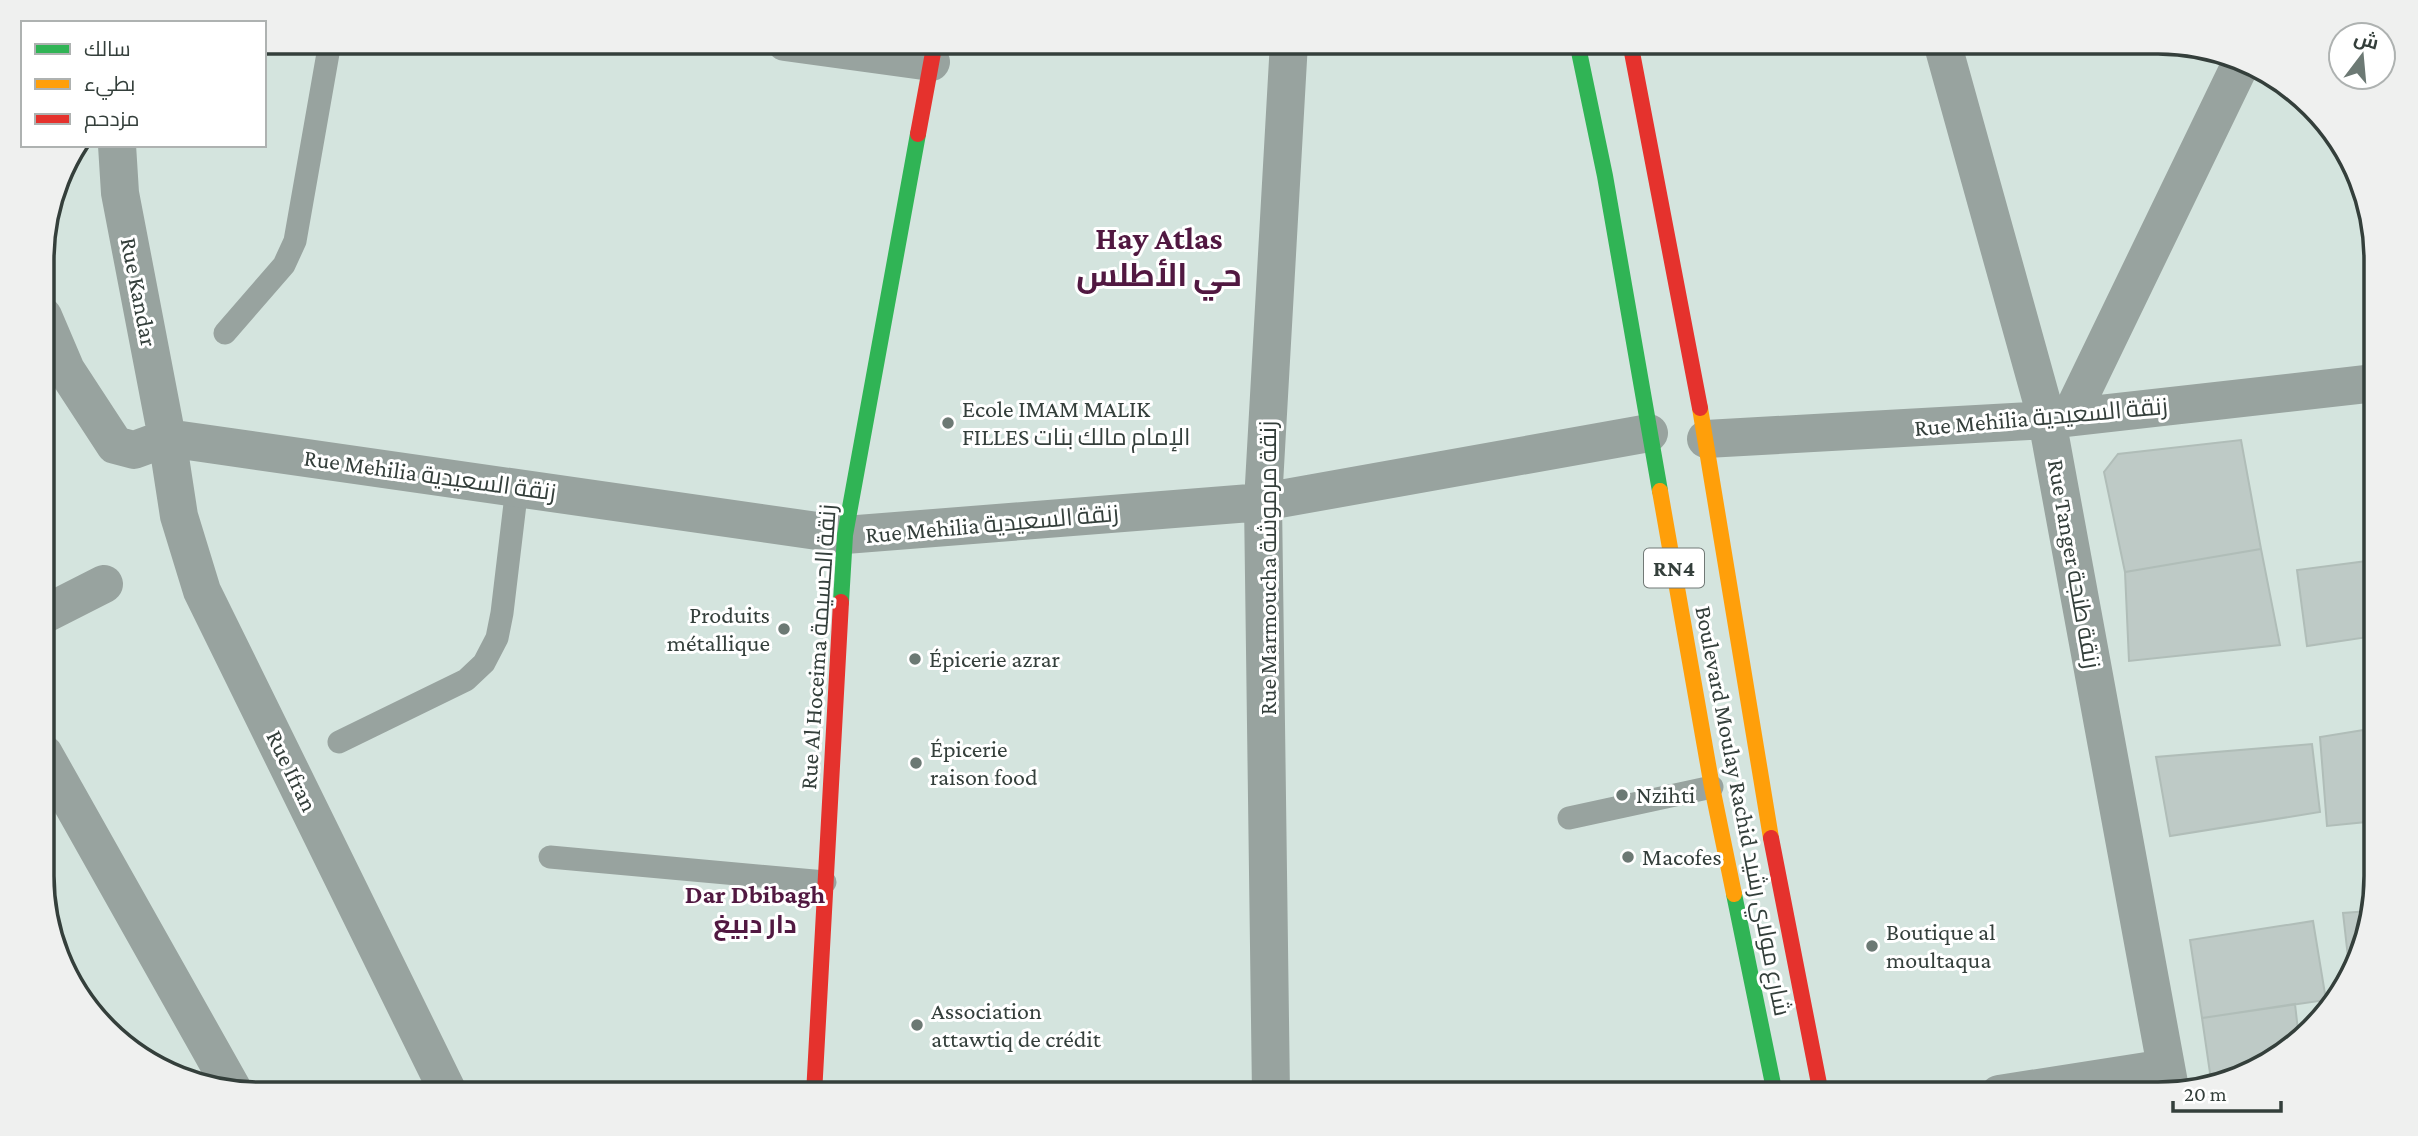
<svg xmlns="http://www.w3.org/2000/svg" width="2418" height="1136" font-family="'Crimson Pro',Cairo,serif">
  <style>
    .building { fill: #becac6; stroke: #b0bdb8; stroke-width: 2 }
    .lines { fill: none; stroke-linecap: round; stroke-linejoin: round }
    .lane { stroke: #98a39f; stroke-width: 23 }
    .street { stroke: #98a39f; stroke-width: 38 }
    .fast { stroke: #30b455; stroke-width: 16 }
    .slow { stroke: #ff9f0a; stroke-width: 16 }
    .jam { stroke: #e5322d; stroke-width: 16 }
    .poi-dot { fill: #6c7974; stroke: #fff; stroke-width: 2.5 }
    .labels { text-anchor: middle; stroke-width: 6; stroke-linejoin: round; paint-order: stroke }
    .shield { fill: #fff; stroke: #717976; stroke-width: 2 }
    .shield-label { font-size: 23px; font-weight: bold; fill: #343f3b }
    .street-label { font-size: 24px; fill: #343f3b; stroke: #fff }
    .poi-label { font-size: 24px; fill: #343f3b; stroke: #fff; text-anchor: start }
    .neighbourhood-label { font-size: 26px; font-weight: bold; fill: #511841; stroke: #fff }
    .district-label { font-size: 32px; font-weight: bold; fill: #511841; stroke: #fff }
    .rim { fill: none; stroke: #343f3b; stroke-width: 3.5 }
  </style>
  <rect width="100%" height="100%" fill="#d4e4de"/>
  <path class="building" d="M2241,440L2261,549L2125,572L2104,472L2118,454Z
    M2261,549L2280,645L2129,661L2125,572Z
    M2375,560V636L2307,646L2297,570Z
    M2376,728V821L2327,826L2320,737Z
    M2312,744L2320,812L2170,836L2156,757Z
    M2369,911L2359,960L2350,975L2343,913Z
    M2313,921L2326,1000L2202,1018L2190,940Z
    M2295,1004L2299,1039L2280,1057L2211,1080L2202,1018Z"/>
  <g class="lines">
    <path class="lane" d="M225,333L284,265L295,241L330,42
      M339,742L466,680L484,663L497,638L502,613L517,487
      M1569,818L1712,787
      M550,857L825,882"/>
    <path class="street" d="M785,42L931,62
      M1942,42L2047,420L2171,1094
      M117,145L120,193L167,438L179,516L202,591L449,1094
      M43,316L66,370L115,445L134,450L167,438L845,535L1263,502L1649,433
      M2070,417L2243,59
      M1706,439L2047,420L2375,383
      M43,615L104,584
      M44,754L232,1088
      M1271,1094L1263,502L1289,42
      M1999,1094L2166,1068"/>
    <path class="fast" d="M1577,42L1605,176L1660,491
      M841,602L845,535L918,134
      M1734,894L1775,1094"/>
    <path class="slow" d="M1700,408L1771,838
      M1660,491L1712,787L1734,894"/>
    <path class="jam" d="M1630,42L1700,408
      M918,134L935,42
      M1771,838L1821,1094
      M814,1094L841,602"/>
  </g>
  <g class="poi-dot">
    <circle cx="948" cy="423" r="7"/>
    <circle cx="784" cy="629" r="7"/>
    <circle cx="915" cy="659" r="7"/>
    <circle cx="916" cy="763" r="7"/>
    <circle cx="1622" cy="795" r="7"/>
    <circle cx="1628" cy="857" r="7"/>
    <circle cx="1872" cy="946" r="7"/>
    <circle cx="917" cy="1025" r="7"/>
  </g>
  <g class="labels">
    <rect class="shield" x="1644" y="548.5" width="60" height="39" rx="5"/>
    <g class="shield-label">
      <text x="1674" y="576">RN4</text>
    </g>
    <g class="street-label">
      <text transform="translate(139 292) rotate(79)" y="8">Rue Kandar</text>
      <text transform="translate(2041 417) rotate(-5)" y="8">Rue Mehilia زنقة السعيدية</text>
      <text transform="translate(430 475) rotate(8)" y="8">Rue Mehilia زنقة السعيدية</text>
      <text transform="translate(992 524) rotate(-5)" y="8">Rue Mehilia زنقة السعيدية</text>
      <text transform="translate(2074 564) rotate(80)" y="8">Rue Tanger زنقة طنجة</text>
      <text transform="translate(1268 568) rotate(-90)" y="8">Rue Marmoucha زنقة مرموشة</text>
      <text transform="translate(818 647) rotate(-86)" y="8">Rue Al Hoceima زنقة الحسيمة</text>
      <text transform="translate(292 771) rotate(64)" y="8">Rue Ifran</text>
      <text transform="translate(1743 811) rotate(79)" y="8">Boulevard Moulay Rachid شارع مولاي رشيد</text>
    </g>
    <g class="poi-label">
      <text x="962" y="417">Ecole IMAM MALIK<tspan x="962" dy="28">FILLES الإمام مالك بنات</tspan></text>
      <text x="770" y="623" text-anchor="end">Produits<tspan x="770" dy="28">métallique</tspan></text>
      <text x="929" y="667">Épicerie azrar</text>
      <text x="930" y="757">Épicerie<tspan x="930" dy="28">raison food</tspan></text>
      <text x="1636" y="803">Nzihti</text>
      <text x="1642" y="865">Macofes</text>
      <text x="1886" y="940">Boutique al<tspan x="1886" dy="28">moultaqua</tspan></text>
      <text x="931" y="1019">Association<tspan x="931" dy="28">attawtiq de crédit</tspan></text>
    </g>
    <g class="neighbourhood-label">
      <text x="755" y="903">Dar Dbibagh<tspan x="755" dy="30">دار دبيغ</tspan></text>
    </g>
    <g class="district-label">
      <text x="1159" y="249">Hay Atlas<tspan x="1159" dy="37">حي الأطلس</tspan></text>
    </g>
  </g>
  <path d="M0 0H2418V1136H0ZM260 54H2158A206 206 0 0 1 2364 260V876A206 206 0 0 1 2158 1082H260A206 206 0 0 1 54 876V260A206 206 0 0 1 260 54Z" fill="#eff0ef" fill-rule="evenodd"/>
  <path class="rim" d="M260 54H2158A206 206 0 0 1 2364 260V876A206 206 0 0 1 2158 1082H260A206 206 0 0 1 54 876V260A206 206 0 0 1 260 54Z"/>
  <rect x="21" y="21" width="245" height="126" fill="#ffffff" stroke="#aeb2b1" stroke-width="2"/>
  <rect x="35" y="44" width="35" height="10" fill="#30b455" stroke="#aeb2b1" stroke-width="2"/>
  <text x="84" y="56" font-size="21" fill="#343f3b">سالك</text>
  <rect x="35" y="79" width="35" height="10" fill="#ff9f0a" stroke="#aeb2b1" stroke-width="2"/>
  <text x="84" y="91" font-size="21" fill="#343f3b">بطيء</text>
  <rect x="35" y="114" width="35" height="10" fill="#e5322d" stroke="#aeb2b1" stroke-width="2"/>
  <text x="84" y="126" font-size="21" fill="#343f3b">مزدحم</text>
  <g transform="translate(2362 56) rotate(16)"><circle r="33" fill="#ffffff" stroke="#aeb2b1" stroke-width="2"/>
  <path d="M0-5L12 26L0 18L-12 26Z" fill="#6c7974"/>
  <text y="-10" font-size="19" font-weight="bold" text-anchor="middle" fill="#343f3b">ش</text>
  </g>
  <path d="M2173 1101v10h108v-10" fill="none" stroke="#343f3b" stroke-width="3.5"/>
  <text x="2184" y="1101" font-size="21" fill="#343f3b" stroke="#ffffff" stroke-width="5" paint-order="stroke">20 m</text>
</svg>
